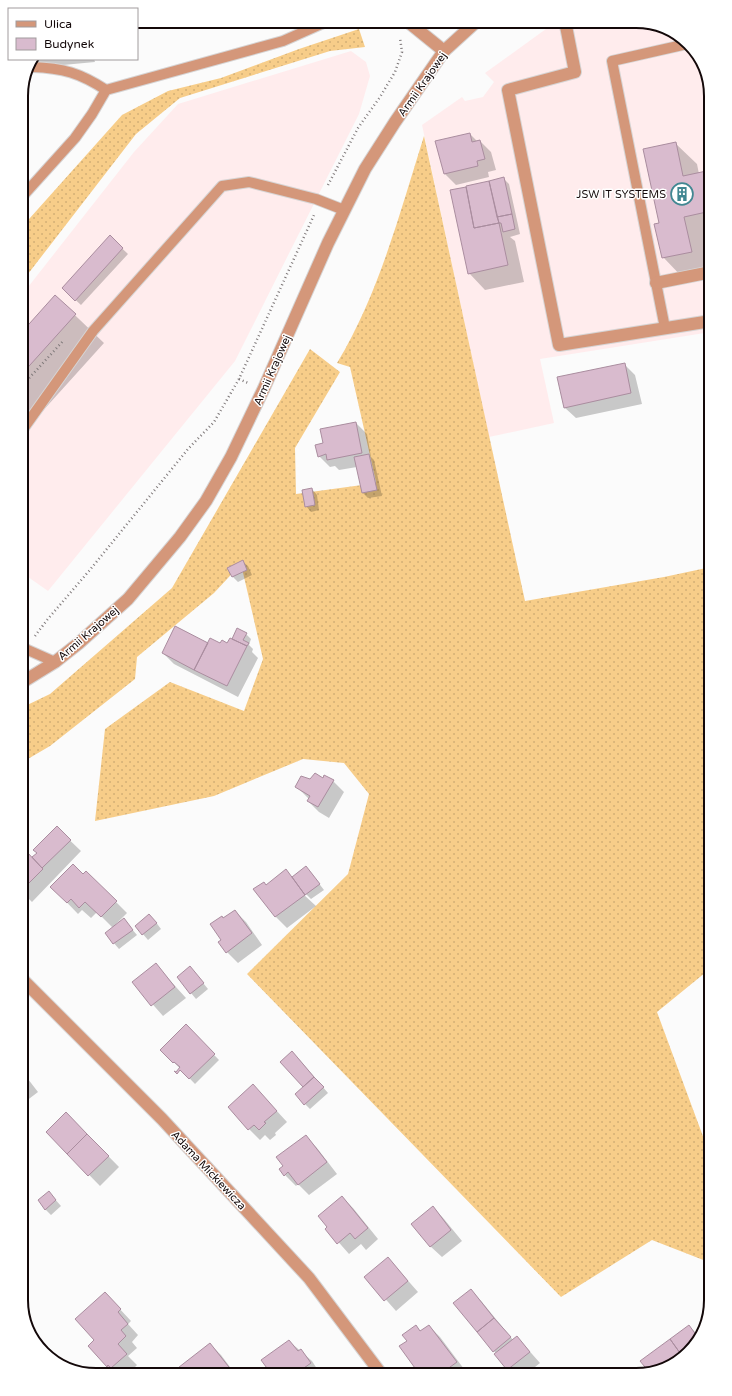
<svg xmlns="http://www.w3.org/2000/svg" width="732" height="1396" font-family="'Varela Round',sans-serif">
  <style>
    .built { fill: #ffeced }
    .grass { fill: url(#grass-dots) }
    .shadow { fill: #0003 }
    .building { fill: #d9bbce; stroke: #aa8d9f }
    .lines { fill: none; stroke-linecap: round; stroke-linejoin: round }
    .service-casing { stroke: #d6d4d4; stroke-width: 12 }
    .minor-casing { stroke: #d6d4d4; stroke-width: 14 }
    .tertiary-casing { stroke: #d6d4d4; stroke-width: 14 }
    .path { stroke: #7f797a; stroke-width: 2.5; stroke-dasharray: 1 3; stroke-linecap: butt }
    .service { stroke: #d4977a; stroke-width: 10 }
    .minor { stroke: #d4977a; stroke-width: 12 }
    .tertiary { stroke: #d4977a; stroke-width: 12 }
    .labels { text-anchor: middle; stroke-width: 3; stroke-linejoin: round; paint-order: stroke }
    .street-label { font-size: 11px; fill: #130809; stroke: #fff }
    .poi-label { font-size: 11px; fill: #130809; stroke: #fff; text-anchor: end }
    .rim { fill: none; stroke: #130809; stroke-width: 2 }
  </style>
  <defs>
    <pattern id="grass-dots" width="8" height="8" patternUnits="userSpaceOnUse"><rect width="8" height="8" fill="#f7cd89"/><path d="M2 2h.1M6 6h.1" fill="none" stroke="#d3af75" stroke-width="1.8" stroke-linecap="round"/></pattern>
  </defs>
  <rect width="100%" height="100%" fill="#fbfbfb"/>
  <path class="built" d="M557,21H642L682,36L705,67L711,96V332L540,359L554,423L489,437L422,125L462,97L465,101L483,97L494,82L485,73Z
    M351,51L366,62L370,76L359,114L235,361L48,591L21,572V296L134,152L178,104Z"/>
  <path class="grass" d="M359,29L365,47L330,51L180,98L136,134L21,283V228L122,115L168,91L221,78L299,49Z
    M424,136L525,601L664,577L711,567V968L657,1012L711,1158V1263L652,1240L561,1297L247,974L348,874L369,794L344,763L303,759L214,796L95,821L105,729L170,682L244,711L263,659L241,564L214,593L137,657L135,679L50,746L21,763V708L50,694L172,588L310,349L340,372L295,448L296,494L362,485L376,482L350,367L337,363C379,294 400,212 424,136Z"/>
  <path class="shadow" d="M36,59H94L95,62L31,68Z
    M470,134L477,141H480L491,152L496,170L488,172L489,177L456,185L445,174L436,142Z
    M675,143L697,164L699,174L711,171V237L705,238L711,267L684,279L663,257L661,223Z
    M504,179L509,184L520,234L510,237L515,241L524,282L485,290L469,273L451,191Z
    M110,237L128,254L81,305L69,294Z
    M55,296L104,343L21,435V334Z
    M624,364L635,375L642,404L576,418L564,407Z
    M356,423L367,434L371,457L374,460L382,496L368,498L363,493L357,467L339,470L335,466L330,467L319,456L324,443Z
    M312,489L317,495L319,510L311,512L306,506Z
    M242,561L248,566L252,575L238,582L233,577L229,568Z
    M246,634L251,639L249,645L253,649L252,652L258,658L238,697L174,664L163,653L208,644H228L236,642Z
    M323,779L333,781L344,792L329,818L319,812L308,801L309,799L296,786L310,780Z
    M57,828L81,851L32,902L21,891V856L32,858L38,853Z
    M286,871L293,878L311,873L324,890L311,899L306,894H303L316,906L287,928L276,917L254,890L266,886Z
    M86,872L127,913L115,925L116,926L124,920L137,935L119,949L106,934L113,928L97,912L91,918L82,910L78,914L52,887L83,875Z
    M235,911L246,922L262,945L238,963L227,952L223,940L224,919Z
    M155,921L161,929L148,940L136,926Z
    M155,964L186,998L163,1016L133,982Z
    M195,973L208,989L196,999L191,993Z
    M186,1026L219,1060L195,1084L162,1050Z
    M298,1058L328,1093L310,1109L305,1104L304,1087Z
    M21,1070L38,1092L21,1105Z
    M264,1097L287,1122L275,1133L276,1135L270,1140L265,1135L260,1140L249,1129Z
    M66,1113L119,1167L100,1186L47,1132Z
    M306,1137L317,1148L337,1174L309,1195L298,1184L296,1186L285,1175Z
    M342,1197L353,1208L378,1239L366,1250L361,1244L349,1254L327,1229Z
    M54,1198L61,1206L51,1215L45,1209Z
    M433,1207L444,1219L462,1241L442,1257L430,1246Z
    M388,1258L418,1292L396,1311L366,1277Z
    M471,1290L482,1302L513,1340L517,1337L540,1363L525,1375H513L494,1351Z
    M105,1293L131,1321L128,1324L138,1335L132,1342L137,1348L128,1356L137,1365L127,1375H99L108,1367L96,1340Z
    M416,1326L421,1332L429,1326L440,1337L467,1373L465,1375H422L408,1341Z
    M689,1326L700,1337L698,1342L665,1369L650,1372L642,1361Z
    M289,1341L312,1361L321,1375H273Z
    M210,1344L221,1355L236,1375H179Z"/>
  <path class="building" d="M470,133L472,142L480,140L485,159L477,161L478,166L444,174L435,141Z
    M676,142L683,176L711,170V211L684,217L692,252L662,258L654,224L659,223L643,149Z
    M504,177L512,214L497,217L489,181Z
    M489,181L499,223L474,228L466,186Z
    M466,187L474,228L499,223L508,265L468,274L450,190Z
    M512,214L515,229L503,232L501,223H499L497,217Z
    M110,235L123,248L75,301L62,288Z
    M55,295L76,314L21,375V333Z
    M625,363L631,393L564,408L557,377Z
    M356,422L362,453L327,460L326,454L318,457L315,445L323,443L320,429Z
    M369,454L377,490L362,493L354,457Z
    M312,488L315,505L305,507L302,490Z
    M243,560L247,570L232,577L227,568Z
    M175,626L208,643L194,670L162,653Z
    M237,628L247,633L243,640L249,643L247,646L232,639Z
    M210,638L220,643L222,640L227,643L230,638L247,646L227,686L194,670Z
    M315,773L323,778L324,775L334,780L318,807L307,801L310,796L295,787L301,776L310,779Z
    M57,826L71,840L42,868L32,857L37,853L33,850Z
    M26,851L43,869L21,891V855Z
    M73,864L83,874L86,871L117,901L101,917L85,902L79,908L71,899L67,903L50,887Z
    M306,866L320,884L305,895L292,877Z
    M286,869L305,895L275,917L253,889L264,882L266,885Z
    M235,910L252,933L226,953L218,942L221,940L210,924L222,916L223,918Z
    M149,914L157,923L142,935L135,926Z
    M124,918L133,930L113,944L105,933Z
    M156,963L175,987L151,1006L132,982Z
    M190,966L204,983L190,994L177,977Z
    M186,1024L215,1054L189,1079L180,1070L177,1074L174,1071L176,1072L180,1067L174,1062L173,1063L160,1050Z
    M292,1051L314,1077L303,1087L280,1062Z
    M21,1071L28,1080L21,1085Z
    M314,1077L324,1087L304,1105L295,1094Z
    M253,1084L277,1111L264,1122L266,1123L259,1130L254,1125L248,1130L228,1107Z
    M66,1112L87,1134L67,1154L46,1132Z
    M87,1134L109,1156L88,1176L67,1154Z
    M306,1135L327,1162L298,1185L288,1172L284,1176L279,1169L283,1166L276,1157Z
    M49,1191L56,1200L45,1210L38,1200Z
    M342,1196L368,1228L355,1239L350,1233L337,1244L325,1229L327,1227L318,1216Z
    M433,1206L451,1230L430,1247L411,1224Z
    M388,1257L408,1281L384,1301L364,1277Z
    M471,1289L494,1318L477,1332L453,1303Z
    M105,1292L121,1309L118,1312L128,1324L121,1330L126,1336L118,1344L127,1354L111,1368L108,1365L107,1367L88,1346L94,1340L75,1319Z
    M494,1318L511,1337L493,1352L477,1332Z
    M416,1325L420,1331L429,1325L457,1362L439,1375H420L399,1346L407,1341L402,1335Z
    M689,1325L699,1339L698,1342L687,1352L685,1349L680,1353L670,1339Z
    M517,1336L530,1352L507,1370L494,1354Z
    M670,1339L680,1353L685,1349L687,1352L665,1369L658,1371L657,1369L649,1372L640,1361Z
    M289,1340L298,1351L301,1349L311,1363L294,1375H272L261,1360Z
    M210,1343L232,1371L228,1375H177L174,1371Z
    M108,1365L117,1375H98Z"/>
  <g class="lines">
    <g class="service-casing">
      <path id="service" d="M32,67C63,68 80,73 106,90
        M21,198L75,138L92,114L106,90L283,41L328,21
        M665,328L612,61L687,44
        M21,432L93,331L222,186L249,182L316,199L344,210
        M21,647L55,662"/>
    </g>
    <g class="minor-casing">
      <path id="minor" d="M407,21L444,51
        M565,21L575,72L508,90L559,345L711,321
        M656,283L711,272
        M21,978L162,1119L309,1278L382,1375"/>
    </g>
    <g class="tertiary-casing">
      <path id="tertiary" d="M21,683L55,662L79,643L128,599L180,537L206,501L231,457L264,388L328,243L365,169L395,122L444,51L477,21"/>
    </g>
    <path class="path" d="M328,185L358,128L380,97L395,72L402,52L400,38
      M239,379L248,383
      M21,387L64,340
      M35,636L47,620L89,571L188,449L214,422L239,379L314,215"/>
    <use href="#service" class="service"/>
    <use href="#minor" class="minor"/>
    <use href="#tertiary" class="tertiary"/>
  </g>
  <defs>
    <g id="building-ring" transform="scale(1.15)"><circle r="9.5" fill="#fff" stroke="#418792" stroke-width="1.5"/><path d="M-4-6H4V6H1V3H-1V6H-4ZM-2.5-4.3h1.7v1.8h-1.7ZM.8-4.3h1.7v1.8H.8ZM-2.5-1h1.7V.8h-1.7ZM.8-1h1.7V.8H.8Z" fill="#418792"/></g>
  </defs>
  <g fill-rule="evenodd">
    <use href="#building-ring" x="682" y="194"/>
  </g>
  <g class="labels">
    <g class="street-label">
      <text transform="translate(422 84) rotate(-55)" y="4">Armii Krajowej</text>
      <text transform="translate(272 370) rotate(-66)" y="4">Armii Krajowej</text>
      <text transform="translate(88 633) rotate(-41)" y="4">Armii Krajowej</text>
      <text transform="translate(209 1170) rotate(47)" y="4">Adama Mickiewicza</text>
    </g>
    <g class="poi-label">
      <text x="666" y="198">JSW IT SYSTEMS</text>
    </g>
  </g>
  <path d="M0 0H732V1396H0ZM96 28H636A68 68 0 0 1 704 96V1300A68 68 0 0 1 636 1368H96A68 68 0 0 1 28 1300V96A68 68 0 0 1 96 28Z" fill="#fff" fill-rule="evenodd"/>
  <path class="rim" d="M96 28H636A68 68 0 0 1 704 96V1300A68 68 0 0 1 636 1368H96A68 68 0 0 1 28 1300V96A68 68 0 0 1 96 28Z"/>
  <rect x="8" y="8" width="130" height="52" fill="#ffffff" stroke="#a19c9d"/>
  <rect x="16" y="21" width="20" height="6" fill="#d4977a" stroke="#a19c9d"/>
  <text x="44" y="28" font-size="12" fill="#130809">Ulica</text>
  <rect x="16" y="38" width="20" height="12" fill="#d9bbce" stroke="#a19c9d"/>
  <text x="44" y="48" font-size="12" fill="#130809">Budynek</text>
</svg>
